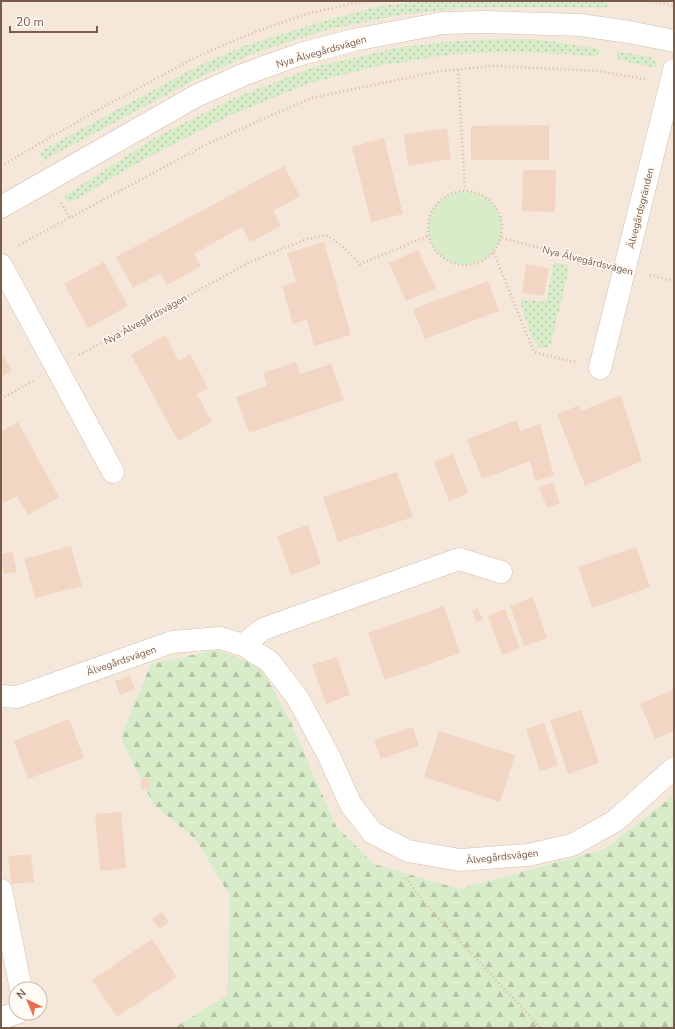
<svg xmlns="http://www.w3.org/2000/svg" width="675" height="1029" font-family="'Nunito Sans',sans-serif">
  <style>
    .residential { fill: #f5e8da; fill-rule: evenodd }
    .grass { fill: url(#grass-dots) }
    .forest { fill: url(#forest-firs) }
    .park { fill: #d8ecc9 }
    .building { fill: #f3d5c3 }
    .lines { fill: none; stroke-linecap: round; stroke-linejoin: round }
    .minor-casing { stroke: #d1beb0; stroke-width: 23 }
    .path { stroke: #d9b8a5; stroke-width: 2.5; stroke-dasharray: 1 3; stroke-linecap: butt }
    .minor { stroke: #fff; stroke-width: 22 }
    .labels { text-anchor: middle; stroke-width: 3; stroke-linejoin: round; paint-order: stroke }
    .street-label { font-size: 10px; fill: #7a5c4d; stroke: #fffaf3 }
  </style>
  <defs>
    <pattern id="grass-dots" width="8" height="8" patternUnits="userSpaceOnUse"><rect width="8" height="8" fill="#d8ecc9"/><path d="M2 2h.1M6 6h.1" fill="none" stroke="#b4c2a5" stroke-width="1.8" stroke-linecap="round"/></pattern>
    <pattern id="forest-firs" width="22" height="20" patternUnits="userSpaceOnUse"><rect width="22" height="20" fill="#d8ecc9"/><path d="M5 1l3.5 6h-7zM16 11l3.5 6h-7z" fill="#b4c2a5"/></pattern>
  </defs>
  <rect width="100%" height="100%" fill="#fdf6ec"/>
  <path class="residential" d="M1,1H674V795L604,849L459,889L374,864L336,826L291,722L151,664L120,739L154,805L195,839L230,896L227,995L174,1028H1ZM16,989H40V1013H16Z"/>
  <path class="grass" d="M422,1H605L608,5L607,8L528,7L464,8L399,15L330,29L257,52L202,76L44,160L40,156L43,150L196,67L244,46L321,22L380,6Z
    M492,39H534L601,49V51L594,57L569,54L510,52L453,54L377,66L310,83L229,116L139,162L77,199L68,202L63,197L156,137L232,99L314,67L401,47L447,42Z
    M616,51L650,57L657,64L656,68L620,60L618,59Z
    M554,263L566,264L569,269L551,343L545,348H540L532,338L521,304V299L546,302Z"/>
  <path class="forest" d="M216,650L260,666L291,722L336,826L374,864L459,889L604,849L674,795V1028H174L227,995L230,896L195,839L154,805L120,738L151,664Z"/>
  <path class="park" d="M428 228a37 37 0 1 1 74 0a37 37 0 1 1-74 0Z"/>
  <path class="building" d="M549,125V160H471V126Z
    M447,128L451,159L408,166L404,135Z
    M384,138L403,214L371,222L352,147Z
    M284,166L300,196L273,211L281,226L250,242L242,227L194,254L201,266L167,285L160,273L133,288L116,257Z
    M523,170H556L555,212L522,211Z
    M324,242L351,335L314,346L307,320L293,324L282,286L296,282L287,253Z
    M418,250L436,288L406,301L389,263Z
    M104,262L128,306L88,328L64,284Z
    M526,264L549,268L544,296L522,293Z
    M488,281L499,311L425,339L413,309Z
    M165,335L179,361L190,354L208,388L197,394L212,422L178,441L131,355Z
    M1,351L12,371L1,377Z
    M296,362L300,374L331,364L344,400L249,433L236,397L267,386L263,373Z
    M621,395L642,461L585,486L557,414L580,405L581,411Z
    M517,420L520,431L540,424L554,476L535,481L530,461L482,479L467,439Z
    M18,422L59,497L28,515L17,496L4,503L1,498V431Z
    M453,454L468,493L449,501L434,462Z
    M397,472L413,517L338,542L323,497Z
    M553,482L560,503L547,508L539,487Z
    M308,525L321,564L291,575L277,536Z
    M71,546L82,586L35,598L24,559Z
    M636,547L650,587L592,608L578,567Z
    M12,551L17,572L4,574L1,560V554Z
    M533,597L547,638L524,646L510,606Z
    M444,606L460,653L385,680L368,633Z
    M478,608L483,620L477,622L472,611Z
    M505,609L520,648L502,655L488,616Z
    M337,657L350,695L326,704L312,665Z
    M130,676L135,689L120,695L115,681Z
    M674,689V731L655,739L640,704Z
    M581,710L599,763L568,774L550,720Z
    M69,719L84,758L28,779L14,741Z
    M544,723L558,765L540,771L526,729Z
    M413,727L419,746L381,759L374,740Z
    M439,731L515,755L500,802L424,777Z
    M149,778L150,789H141V779Z
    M121,812L126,868L100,871L95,814Z
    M31,854L34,882L11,884L8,856Z
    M162,912L169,922L159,929L152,919Z
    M152,939L177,977L117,1017L92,980Z"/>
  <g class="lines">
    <g class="minor-casing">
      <path id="minor" d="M1,207L196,96L245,74L301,54L354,40L443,23L484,22L580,25L629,32L674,41
        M1,265L113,472
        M600,368L674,70
        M243,645L263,629L459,559L501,572
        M1,696L17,697L172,642L220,638L243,645L269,661L297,697L329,756L351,805L373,833L408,851L460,860L528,855L572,845L615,821L674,768
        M1,890L21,989
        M1,1018L17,1013"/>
    </g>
    <path class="path" d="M652,1L674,6
      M458,70L465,190
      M1,166L98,110L200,55L260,30L310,13L364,1
      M428 228a37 37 0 1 1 74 0a37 37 0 1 1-74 0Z
      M61,203L70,218
      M502,238L598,263
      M19,245L209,143L311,98L440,71L494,66L599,71L645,79
      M494,253L534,352L575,362
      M650,275L674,281
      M79,355L252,261L307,239L326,235L341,245L360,264L428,236
      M1,399L33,381
      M406,878L425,904L541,1028"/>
    <use href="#minor" class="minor"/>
  </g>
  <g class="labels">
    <g class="street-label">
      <text transform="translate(321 51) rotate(-16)" y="4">Nya Älvegårdsvägen</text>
      <text transform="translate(640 208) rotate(-76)" y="4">Älvegårdsgränden</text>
      <text transform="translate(588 260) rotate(14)" y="4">Nya Älvegårdsvägen</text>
      <text transform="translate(145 319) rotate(-29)" y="4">Nya Älvegårdsvägen</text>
      <text transform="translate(121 660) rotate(-19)" y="4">Älvegårdsvägen</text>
      <text transform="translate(502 856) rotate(-6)" y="4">Älvegårdsvägen</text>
    </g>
  </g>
  <rect width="675" height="1029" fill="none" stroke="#7a5c4d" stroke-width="4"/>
  <g transform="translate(28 1001) rotate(316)"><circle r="19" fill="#fffaf3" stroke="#cabbb1"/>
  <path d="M0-3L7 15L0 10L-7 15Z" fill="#e76f51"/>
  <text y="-6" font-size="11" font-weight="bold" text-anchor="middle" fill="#7a5c4d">N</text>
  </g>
  <path d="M10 26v6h87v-6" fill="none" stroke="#7a5c4d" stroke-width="2"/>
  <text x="16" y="26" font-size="12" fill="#7a5c4d" stroke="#fffaf3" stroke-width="3" paint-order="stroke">20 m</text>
</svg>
